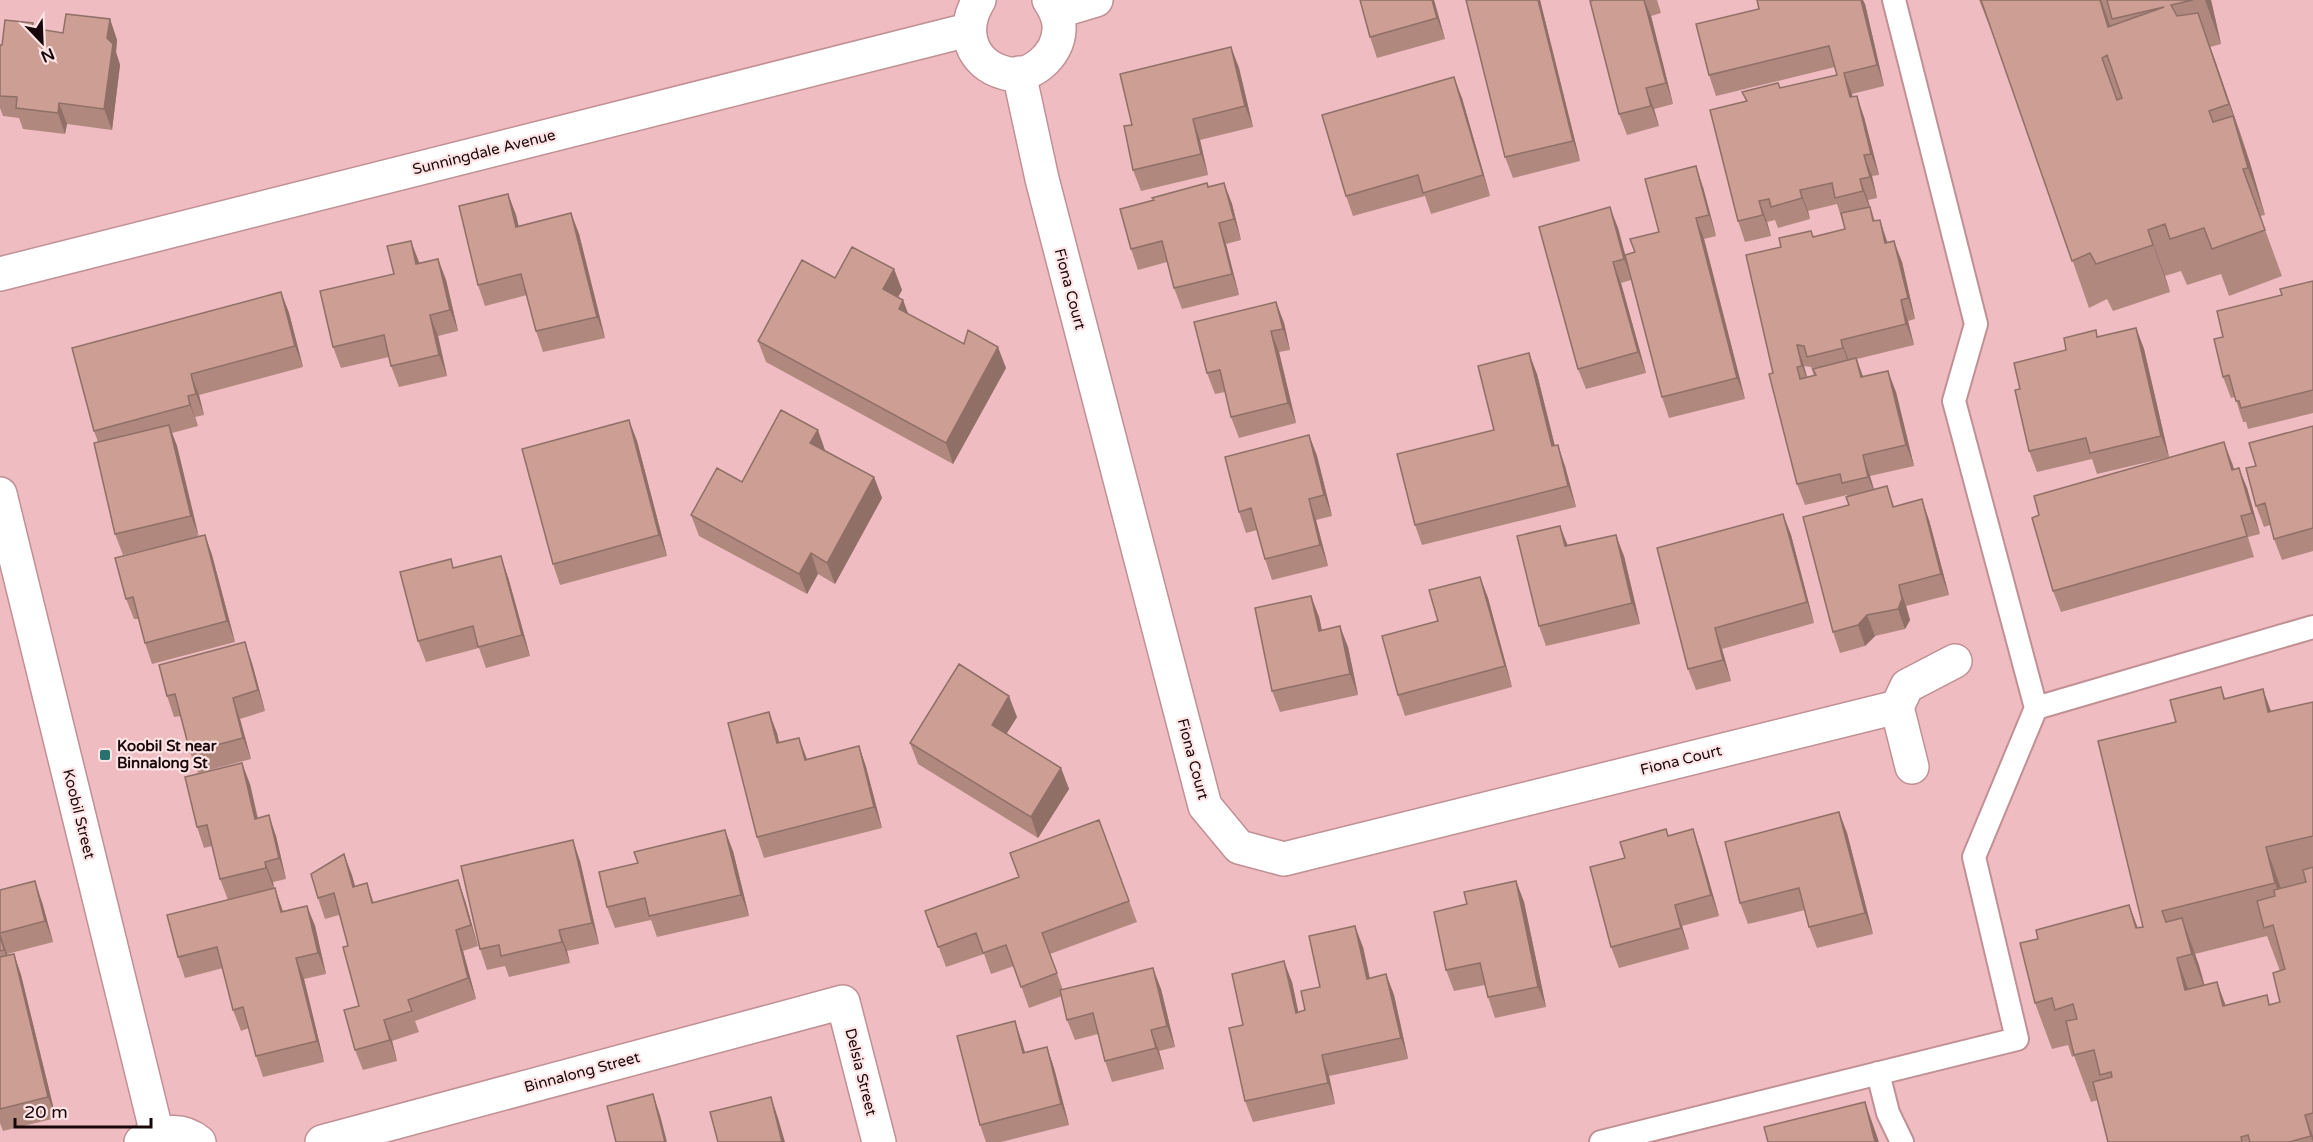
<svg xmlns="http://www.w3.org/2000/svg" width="2313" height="1142" font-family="'Varela Round',sans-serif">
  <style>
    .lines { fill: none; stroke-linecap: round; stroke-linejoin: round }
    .lane-casing { stroke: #c09094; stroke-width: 26 }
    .street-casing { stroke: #c09094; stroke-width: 36 }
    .lane { stroke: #fff; stroke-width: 22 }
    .street { stroke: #fff; stroke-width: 33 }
    .wall { fill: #b0887e; fill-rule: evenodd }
    .shaded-wall { fill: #906f67 }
    .building { fill: #cd9e93; stroke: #906f67; stroke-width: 1.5; fill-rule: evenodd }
    .poi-dot { fill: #27726f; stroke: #ffe4e6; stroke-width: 2 }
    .labels { text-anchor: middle; stroke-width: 4.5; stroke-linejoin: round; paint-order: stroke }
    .street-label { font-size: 15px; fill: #18080a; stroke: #ffe4e6 }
    .poi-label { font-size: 15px; font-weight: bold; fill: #18080a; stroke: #ffe4e6; text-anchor: start }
  </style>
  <rect width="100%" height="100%" fill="#efbcc1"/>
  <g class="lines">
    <g class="lane-casing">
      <path id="lane" d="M2036,708L2313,627
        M1878,1073L1888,1113L1902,1142
        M1601,1142L2017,1039L1974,857L2036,708L1954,401L1976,324L1894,0"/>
    </g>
    <g class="street-casing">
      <path id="street" d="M979,0C961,29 969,63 1005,73C1030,80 1058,56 1059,30C1060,19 1055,9 1049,0
        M1056,12L1096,0
        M1019,73L1042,179L1205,806L1239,847L1284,859L1897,707
        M0,274L968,30
        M0,494L157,1134
        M1912,767L1897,707L1907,686L1955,661
        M141,1142C160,1132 181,1127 199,1142
        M322,1142L843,1002L879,1142"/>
    </g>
    <use href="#lane" class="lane"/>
    <use href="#street" class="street"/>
  </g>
  <path class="wall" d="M1360,0H1434L1445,39L1377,58L1370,37Z
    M1466,0H1540L1580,161L1513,178L1505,157Z
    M1594,0H1657L1661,13L1651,16L1673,104L1654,109L1659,126L1627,135L1619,114Z
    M1979,0H2211L2221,44L2210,47L2246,150L2265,215L2260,216L2282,276L2229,296L2221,274L2187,285L2181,271L2165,276L2170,292L2113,311L2107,299L2089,308L1998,47Z
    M1865,4L1884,86L1852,94V97L1864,117L1879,175L1872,176L1877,198L1868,200L1875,221L1888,243L1902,262L1915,319L1908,321L1914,345L1857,359L1863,377L1896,392L1914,466L1870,476L1874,489L1887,486L1894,506L1929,520L1949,595L1906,606L1910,620L1905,629L1875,636L1865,646L1840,653L1833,632L1849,505L1847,496V495L1805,505L1797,484L1773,373L1781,247L1813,237L1845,229L1837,204L1808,211L1810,219L1778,228L1775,220L1767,222L1771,236L1745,242L1738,221L1746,101L1742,92L1780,88L1837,75L1835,67L1716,96L1709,75ZM1804,366L1811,367L1814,376L1807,377Z
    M110,19L117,40L116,52L120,65L112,130L67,124L65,134L23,129L19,118L3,116L0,108V45H2L35,29L63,33Z
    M1231,47L1239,68L1253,127L1200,140L1208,175L1141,191L1133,170L1132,125Z
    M1462,98L1490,196L1431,214L1425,196L1353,216L1346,196Z
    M1224,183L1232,204L1241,240L1226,244L1239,295L1182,309L1174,288L1167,262L1138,270L1131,249L1209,187Z
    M1703,187L1716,236L1704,239L1745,399L1669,418L1662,397L1631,280L1621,283L1646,373L1586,389L1578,369L1618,228L1625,255L1635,252L1659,232Z
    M508,194L516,215L518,226L571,213L579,234L605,338L543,352L536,331L527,295L485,306L478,285Z
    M438,259L446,280L458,331L438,336L447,376L399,387L391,366L389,357L341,368L333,347L394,274L419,263Z
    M894,269L902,290L898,297L903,300L908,314L1006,368L953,464L766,362L758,341L835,278Z
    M2313,281V413L2248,429L2246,422H2243L2235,397L2231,398L2223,377V337L2282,295Z
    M281,292L289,313L303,367L199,395L204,415L195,417L198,426L172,433L177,446L198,536L205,535L212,555L235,642L152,664L145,643L138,619H134L126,599L177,542L123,555L115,534L98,442L94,431Z
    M1276,302L1284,323L1290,350L1279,352L1296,423L1239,438L1231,417L1225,392L1215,394L1207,373Z
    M2136,328L2144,349L2169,457L2097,474L2092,459L2037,472L2029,451L2020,389L2066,350L2098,337Z
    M1537,374L1555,446L1565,466L1576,507L1422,545L1415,525L1494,430Z
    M629,420L637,441L667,556L560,585L553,564Z
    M2313,426V551L2282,560L2274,539L2270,525L2264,527L2256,506V466Z
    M1309,435L1317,456L1332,516L1316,520L1328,566L1272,580L1265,559L1257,530L1246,533L1239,512Z
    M825,450L874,477L882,498L835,584L818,574L807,594L699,536L691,515L742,482Z
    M2232,463L2234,469L2247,488L2260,534L2248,537L2254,557L2061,612L2053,591Z
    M1783,514L1791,535L1814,623L1722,649L1731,681L1696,690L1688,669Z
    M1568,546L1624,556L1640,624L1546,646L1539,626Z
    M454,567L508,577L530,656L486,668L479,648L426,662L418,641Z
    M1480,577L1488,598L1512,687L1405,716L1398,695L1438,621Z
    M1311,596L1319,617L1322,630L1348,647L1358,695L1280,712L1272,691Z
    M252,663L265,711L240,719L251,759L198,773L190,752L181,716L174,717L167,696Z
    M2221,687L2225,698L2271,711L2313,702V1142H2108L2098,1100L2091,1102L2074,1056L2072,1057L2068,1045L2052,1049L2035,1003L2038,939L2129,905L2138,928L2143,927L2176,722ZM2267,936L2280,971V1002L2270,1004L2225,1006L2217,982L2204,985L2195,954Z
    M1017,717L1006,734L1061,768L1069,789L1038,838L918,764L910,743Z
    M777,733L779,743L807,759L859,746L866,767L882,828L764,858L757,837Z
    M250,784L258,818L276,836L286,879L273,882L274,888L283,911L307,906L315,926L326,974L304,979L324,1062L263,1077L256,1056L249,1028L241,1031L233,1010L223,968L185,978L178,957L228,900L220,879L212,846L204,848L197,827Z
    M1839,812L1847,833L1873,934L1817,948L1809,927L1805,910L1748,924L1740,903Z
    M1099,820L1137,922L1050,954L1063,990L1161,989L1175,1047L1159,1051L1164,1069L1112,1082L1105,1061L1098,1034L1075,1040L1067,1020L1062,996L1029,1008L1014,966L991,974L984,954L946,967L925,911L1019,877Z
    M1668,836L1700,850L1719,916L1682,926L1689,949L1619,968L1611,947L1625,858Z
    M733,851L749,916L657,937L651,920L615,928L607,907Z
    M344,854L355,886L367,883L374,903L465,900L478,946L463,951L476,999L415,1021L419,1032L392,1041L397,1061L363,1070L355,1050L359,1006L348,946L339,915L325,919L318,898Z
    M580,861L599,944L567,951L570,963L509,977L505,966L487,970L480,949Z
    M1516,881L1524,902L1546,1007L1495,1018L1488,997L1485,985L1454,991L1446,970L1467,904Z
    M0,890L42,902L53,942L7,954L8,956L14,954L21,975L56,1118L3,1131L0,1123Z
    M1363,947L1370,978L1386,974L1394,995L1408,1059L1329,1076L1335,1104L1253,1122L1245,1101L1243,1025L1292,982L1298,1012L1305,1010L1320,987Z
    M1015,1021L1025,1053L1047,1047L1054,1068L1069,1125L1001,1142H986L980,1125Z"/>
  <path class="shaded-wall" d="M1432,0H1434L1445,39L1437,18Z
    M1538,0H1540L1580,161L1573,141Z
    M1644,0L1651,16L1673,104L1666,83Z
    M1861,0H1863L1865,4L1884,86L1877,65Z
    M2100,0H2101L2110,25L2125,74Z
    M2205,0H2211L2221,44Z
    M2198,13L2215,60L2246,150L2229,104Z
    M110,19L117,40L116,52L120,65L112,130L104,109L107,38Z
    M1231,47L1239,68L1253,127L1245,106Z
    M1844,73L1852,94L1857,118L1850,97Z
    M1454,77L1462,98L1490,196L1483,175Z
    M1646,88L1654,109L1659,126L1651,106Z
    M1857,96L1864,117L1879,175L1871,154Z
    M59,103L67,124L65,134L58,113Z
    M2233,116L2250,163L2265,215L2248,168Z
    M1193,119L1200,140L1208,175L1201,154Z
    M1864,155L1872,176L1877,198L1870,177Z
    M1696,166L1703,187L1716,236L1709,215Z
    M1860,179L1868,200L1871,212L1863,191Z
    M1224,183L1232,204L1241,240L1234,219Z
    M1800,190L1808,211L1810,219L1802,198Z
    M508,194L516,215L524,248L516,227Z
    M1759,201L1767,222L1771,236L1763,215Z
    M1610,207L1618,228L1632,280L1624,259Z
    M571,213L579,234L605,338L597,317Z
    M1696,218L1704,239L1745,399L1737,378Z
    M1880,220L1887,241L1893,264L1885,243Z
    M1219,223L1226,244L1239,295L1232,274Z
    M2148,230L2165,276L2170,292L2153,245Z
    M411,241L419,262L424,285L416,264Z
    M1894,241L1902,262L1915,319L1908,298Z
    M438,259L446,280L458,331L450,310Z
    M1613,262L1621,283L1646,373L1638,352Z
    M894,269L902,290L891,310L883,289Z
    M281,292L289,313L303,367L295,346Z
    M903,300L911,321L899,309Z
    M1901,300L1908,321L1914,345L1906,324Z
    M1276,302L1284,323L1290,350L1283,329Z
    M430,315L438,336L447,376L439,355Z
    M2136,328L2144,349L2169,457L2161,436Z
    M1271,331L1279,352L1296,423L1288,403Z
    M1841,340L1849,361L1851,369L1843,348Z
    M1797,345L1804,366L1810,387L1802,366Z
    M998,347L1006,368L953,464L946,443Z
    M1529,353L1537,374L1560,467L1552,446Z
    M1856,358L1864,379L1861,377Z
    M1888,371L1896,392L1914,466L1906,445Z
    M191,374L199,395L204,415L196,394Z
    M188,396L198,426L190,405Z
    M629,420L637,441L667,556L659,535Z
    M169,425L177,446L199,537L191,516Z
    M818,430L825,450L818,464L810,443Z
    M1309,435L1317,456L1332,516L1324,495Z
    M2224,442L2232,463L2240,491L2232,470Z
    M1558,445L1565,466L1576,507L1568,486Z
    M1863,455L1870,476L1876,497L1868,477Z
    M2239,468L2247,488L2260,534L2252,513Z
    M874,477L882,498L835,584L827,563Z
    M1309,499L1316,520L1328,566L1320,545Z
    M1922,499L1929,520L1949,595L1941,574Z
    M1783,514L1791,535L1814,623L1807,602Z
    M1560,526L1568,546H1565Z
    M205,535L212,555L235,642L227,621Z
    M1616,535L1624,556L1640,624L1632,603Z
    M811,553L818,574L807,594L799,574Z
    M501,556L508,577L530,656L522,635Z
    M1480,577L1488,598L1512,687L1505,666Z
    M1899,585L1906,606L1910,620L1905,629L1898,609Z
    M1311,596L1319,617L1326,651L1319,631Z
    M1867,615L1875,636L1865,646L1858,625Z
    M1340,626L1348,647L1358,695L1350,674Z
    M1715,628L1722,649L1731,681L1723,660Z
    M245,642L252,663L265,711L258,690Z
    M2263,689L2280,736L2268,712Z
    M1009,696L1017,717L999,746L992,725Z
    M233,698L240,719L251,759L243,738Z
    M769,712L777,733L784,764L777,743Z
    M799,738L807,759L805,760Z
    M859,746L866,767L882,828L874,807Z
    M242,763L250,784L262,840L255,819Z
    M1061,768L1069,789L1038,838L1031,817Z
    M1839,812L1847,833L1873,934L1865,913Z
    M269,815L276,836L286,879L279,858Z
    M1693,829L1700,850L1719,916L1711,895Z
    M725,830L733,851L749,916L741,895Z
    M573,840L580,861L599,944L592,923Z
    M2266,847L2283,894L2292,930L2275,883Z
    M344,854L352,875L361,908L353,887Z
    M265,862L273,882L274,889L266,868Z
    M458,880L465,900L478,946L471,925Z
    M35,881L42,902L53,942L45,921Z
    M1516,881L1524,902L1546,1007L1538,987Z
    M275,888L282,909L289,933L281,912Z
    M1675,905L1682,926L1689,949L1681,928Z
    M2129,905L2146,951L2136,928Z
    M307,906L315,926L326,974L318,953Z
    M2182,918L2199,965L2209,1001L2192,954Z
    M1355,926L1363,947L1374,1000L1367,979Z
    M456,930L463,951L476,999L468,978Z
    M559,930L567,951L570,963L562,942Z
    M0,934L7,954L11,971L4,950Z
    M14,954L21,975L56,1118L48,1097Z
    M296,958L304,979L324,1062L317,1041Z
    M2177,958L2194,1005L2185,990Z
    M1284,961L1292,982L1303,1034L1296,1013Z
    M1153,968L1161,989L1175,1047L1167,1026Z
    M1386,974L1394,995L1408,1059L1401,1038Z
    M2217,982L2234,1028L2223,1006Z
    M384,1020L392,1041L397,1061L390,1040Z
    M1015,1021L1022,1042L1031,1074L1023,1053Z
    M1151,1030L1159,1051L1164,1069L1156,1048Z
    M1047,1047L1054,1068L1069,1125L1061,1104Z
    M1322,1055L1329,1076L1335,1104L1328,1083Z
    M653,1094L660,1115L667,1142H665Z
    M771,1097L778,1118L785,1142H782Z
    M1865,1102L1878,1139L1879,1142H1875Z
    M2305,1115L2313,1136V1142L2311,1136Z"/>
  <path class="building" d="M1360,0H1432L1437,18L1370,37Z
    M1466,0H1538L1573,141L1505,157Z
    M1594,0H1644L1666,83L1646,88L1651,106L1619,114L1590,1Z
    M1757,0H1861L1877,65L1844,73L1850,97L1857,96L1871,154L1864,155L1870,177L1860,179L1863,191L1835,198L1832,183L1800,190L1802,198L1771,207L1769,199L1759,201L1763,215L1738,221L1710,110L1747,101L1742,92L1778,83L1780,88L1837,75L1829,46L1709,75L1696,24L1759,9Z
    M1981,0H2100L2108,27L2164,7L2112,19L2107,0H2193L2171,5L2177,16L2198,13L2229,104L2209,111L2213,122L2233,116L2248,168L2243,169L2265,230L2212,249L2204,228L2170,239L2165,224L2148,230L2153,245L2096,264L2090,253L2072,261ZM2107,55L2122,98L2117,100L2102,58Z
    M66,14L110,19L107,38L113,44L104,109L59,103L58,113L16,108L17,97L0,96V45H2L5,20L33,23L32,28L63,33Z
    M1231,47L1245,106L1193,119L1201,154L1133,170L1124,126L1132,125L1120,74Z
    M1454,77L1483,175L1423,193L1418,175L1346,196L1322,115Z
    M1696,166L1709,215L1696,218L1737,378L1662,397L1625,255L1635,252L1630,239L1659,232L1645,179Z
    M1207,183L1208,187L1224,183L1234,219L1219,223L1232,274L1174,288L1162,241L1131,249L1120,209L1154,200L1152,198Z
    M508,194L516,227L571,213L597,317L536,331L521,274L478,285L459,206Z
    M1610,207L1624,259L1613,262L1638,352L1578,369L1539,227Z
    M1870,207L1873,221L1880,220L1885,243L1894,241L1908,298L1901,300L1906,324L1841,340L1843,348L1807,357L1804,346L1797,345L1802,366L1797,367L1800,379L1816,375L1813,369L1856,358L1861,377L1888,371L1906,445L1863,455L1868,477L1842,483L1840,474L1797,484L1769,374L1773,373L1746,255L1781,247L1779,238L1811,231L1813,237L1845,229L1841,213Z
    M411,241L416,264L438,259L450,310L430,315L439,355L391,366L384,335L333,347L320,291L394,274L387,246Z
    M852,247L894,269L883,289L903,300L899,309L964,344L968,330L998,347L946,443L758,341L802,260L835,278Z
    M2313,281V390L2241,408L2239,401H2236L2229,375L2223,377L2214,339L2223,337L2217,311L2282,295L2280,289Z
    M281,292L295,346L191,374L196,394L188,396L190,405L94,431L72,348Z
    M1276,302L1283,329L1271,331L1288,403L1231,417L1220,370L1207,373L1194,322Z
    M2136,328L2161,436L2090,453L2086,438L2029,451L2015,390L2020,389L2014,363L2066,350L2064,338L2096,330L2097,337Z
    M1529,353L1552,446L1558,445L1568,486L1415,525L1397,454L1494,430L1478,366Z
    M781,410L818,430L810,443L874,477L827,563L811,553L799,574L691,515L717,468L742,482Z
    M629,420L659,535L553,564L522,449Z
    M169,425L191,516L115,534L94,443Z
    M2313,426V528L2274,539L2265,503L2256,506L2246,468L2256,466L2249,443Z
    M1309,435L1324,495L1309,499L1320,545L1265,559L1251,508L1239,512L1225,457Z
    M2224,442L2232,470L2239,468L2252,513L2241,516L2247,536L2053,591L2032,518L2039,515L2034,496Z
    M1887,486L1893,507L1922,499L1941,574L1899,585L1902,599L1898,609L1867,615L1858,625L1833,632L1803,517L1849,505L1846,497Z
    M1783,514L1807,602L1715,628L1723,660L1688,669L1657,548Z
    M1560,526L1565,546L1616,535L1632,603L1539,626L1517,536Z
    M205,535L227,621L145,643L133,597L126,599L115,558Z
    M501,556L522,635L478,647L473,626L418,641L400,572L451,559L453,568Z
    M1480,577L1505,666L1398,695L1382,636L1438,621L1429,590Z
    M1311,596L1319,631L1340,626L1350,674L1272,691L1255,608Z
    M245,642L258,690L233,698L243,738L190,752L175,694L167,696L159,665Z
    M959,664L1009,696L992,725L1061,768L1031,817L910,743Z
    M2221,687L2224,699L2263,689L2268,712L2313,702V836L2266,847L2275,883L2162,911L2166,922L2182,918L2192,954L2177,958L2185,990L2217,982L2223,1006L2267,995L2269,1005L2280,1002L2273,973L2285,969L2273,925L2264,928L2257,901L2275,896L2274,890L2306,882L2303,870L2313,867V1113L2305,1115L2311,1136L2289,1142H2250L2248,1135L2241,1137L2242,1142H2108L2093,1082L2112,1077L2111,1072L2100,1075L2094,1050L2074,1055L2066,1021L2077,1019L2073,1004L2055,1010L2052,998L2035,1003L2020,943L2038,939L2036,930L2129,905L2136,928L2143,927L2098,741L2176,722L2170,700Z
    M769,712L777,743L799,738L805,760L859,746L874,807L757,837L728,723Z
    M242,763L255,819L269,815L279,858L265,862L266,868L220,879L207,825L197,827L185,777Z
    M1839,812L1865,913L1809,927L1799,888L1740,903L1725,842Z
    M1099,820L1129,901L1042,933L1057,973L1021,987L1006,945L983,953L976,933L938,947L925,911L1019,877L1010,853Z
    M1666,829L1668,836L1693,829L1711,895L1675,905L1681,928L1611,947L1590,867L1625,858L1620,842Z
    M725,830L741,895L649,916L645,898L607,907L599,872L638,863L634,852Z
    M573,840L592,923L559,930L562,942L501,956L499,945L480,949L461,866Z
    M344,854L353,887L367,883L372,903L458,880L471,925L456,930L468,978L408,1000L412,1011L384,1020L390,1040L355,1050L344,1010L359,1006L343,947L348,946L334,893L318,898L311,874Z
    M35,881L45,921L0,933V890Z
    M1516,881L1538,987L1488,997L1480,963L1446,970L1434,912L1467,904L1464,892Z
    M275,888L281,912L307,906L318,953L296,958L317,1041L256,1056L243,1007L233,1010L217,947L178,957L167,915Z
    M1355,926L1367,979L1386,974L1401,1038L1322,1055L1328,1083L1245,1101L1229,1028L1243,1025L1232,974L1284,961L1296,1013L1305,1010L1301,991L1320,987L1309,936Z
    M0,935L4,950L0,951Z
    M14,954L48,1097L0,1109V957Z
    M1153,968L1167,1026L1151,1030L1156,1048L1105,1061L1093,1013L1067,1020L1060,990Z
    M1015,1021L1023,1053L1047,1047L1061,1104L980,1125L957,1036Z
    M653,1094L665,1142H616L607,1106Z
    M771,1097L782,1142H718L710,1112Z
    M1865,1102L1875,1142H1768L1764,1127Z"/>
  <rect class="poi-dot" x="99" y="749" width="12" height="12" rx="3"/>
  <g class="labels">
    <g class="street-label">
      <text transform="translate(484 152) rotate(-14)" y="5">Sunningdale Avenue</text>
      <text transform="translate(1070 289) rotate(75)" y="5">Fiona Court</text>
      <text transform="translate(1193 759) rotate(75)" y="5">Fiona Court</text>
      <text transform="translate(1681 760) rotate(-14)" y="5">Fiona Court</text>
      <text transform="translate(79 814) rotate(76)" y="5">Koobil Street</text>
      <text transform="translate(582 1072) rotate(-15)" y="5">Binnalong Street</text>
      <text transform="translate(861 1072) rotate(76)" y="5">Delsia Street</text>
    </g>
    <g class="poi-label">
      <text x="117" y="751">Koobil St near<tspan x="117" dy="17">Binnalong St</tspan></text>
    </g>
  </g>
  <g transform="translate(42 42) rotate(157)" stroke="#ffe4e6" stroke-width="4.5" paint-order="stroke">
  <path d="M0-4.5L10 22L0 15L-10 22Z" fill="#18080a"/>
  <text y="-9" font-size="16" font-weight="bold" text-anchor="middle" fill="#18080a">N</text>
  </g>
  <path d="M15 1118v9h136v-9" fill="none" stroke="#18080a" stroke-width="3"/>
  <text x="24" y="1118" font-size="18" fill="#18080a" stroke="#ffe4e6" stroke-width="4.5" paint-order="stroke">20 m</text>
</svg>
